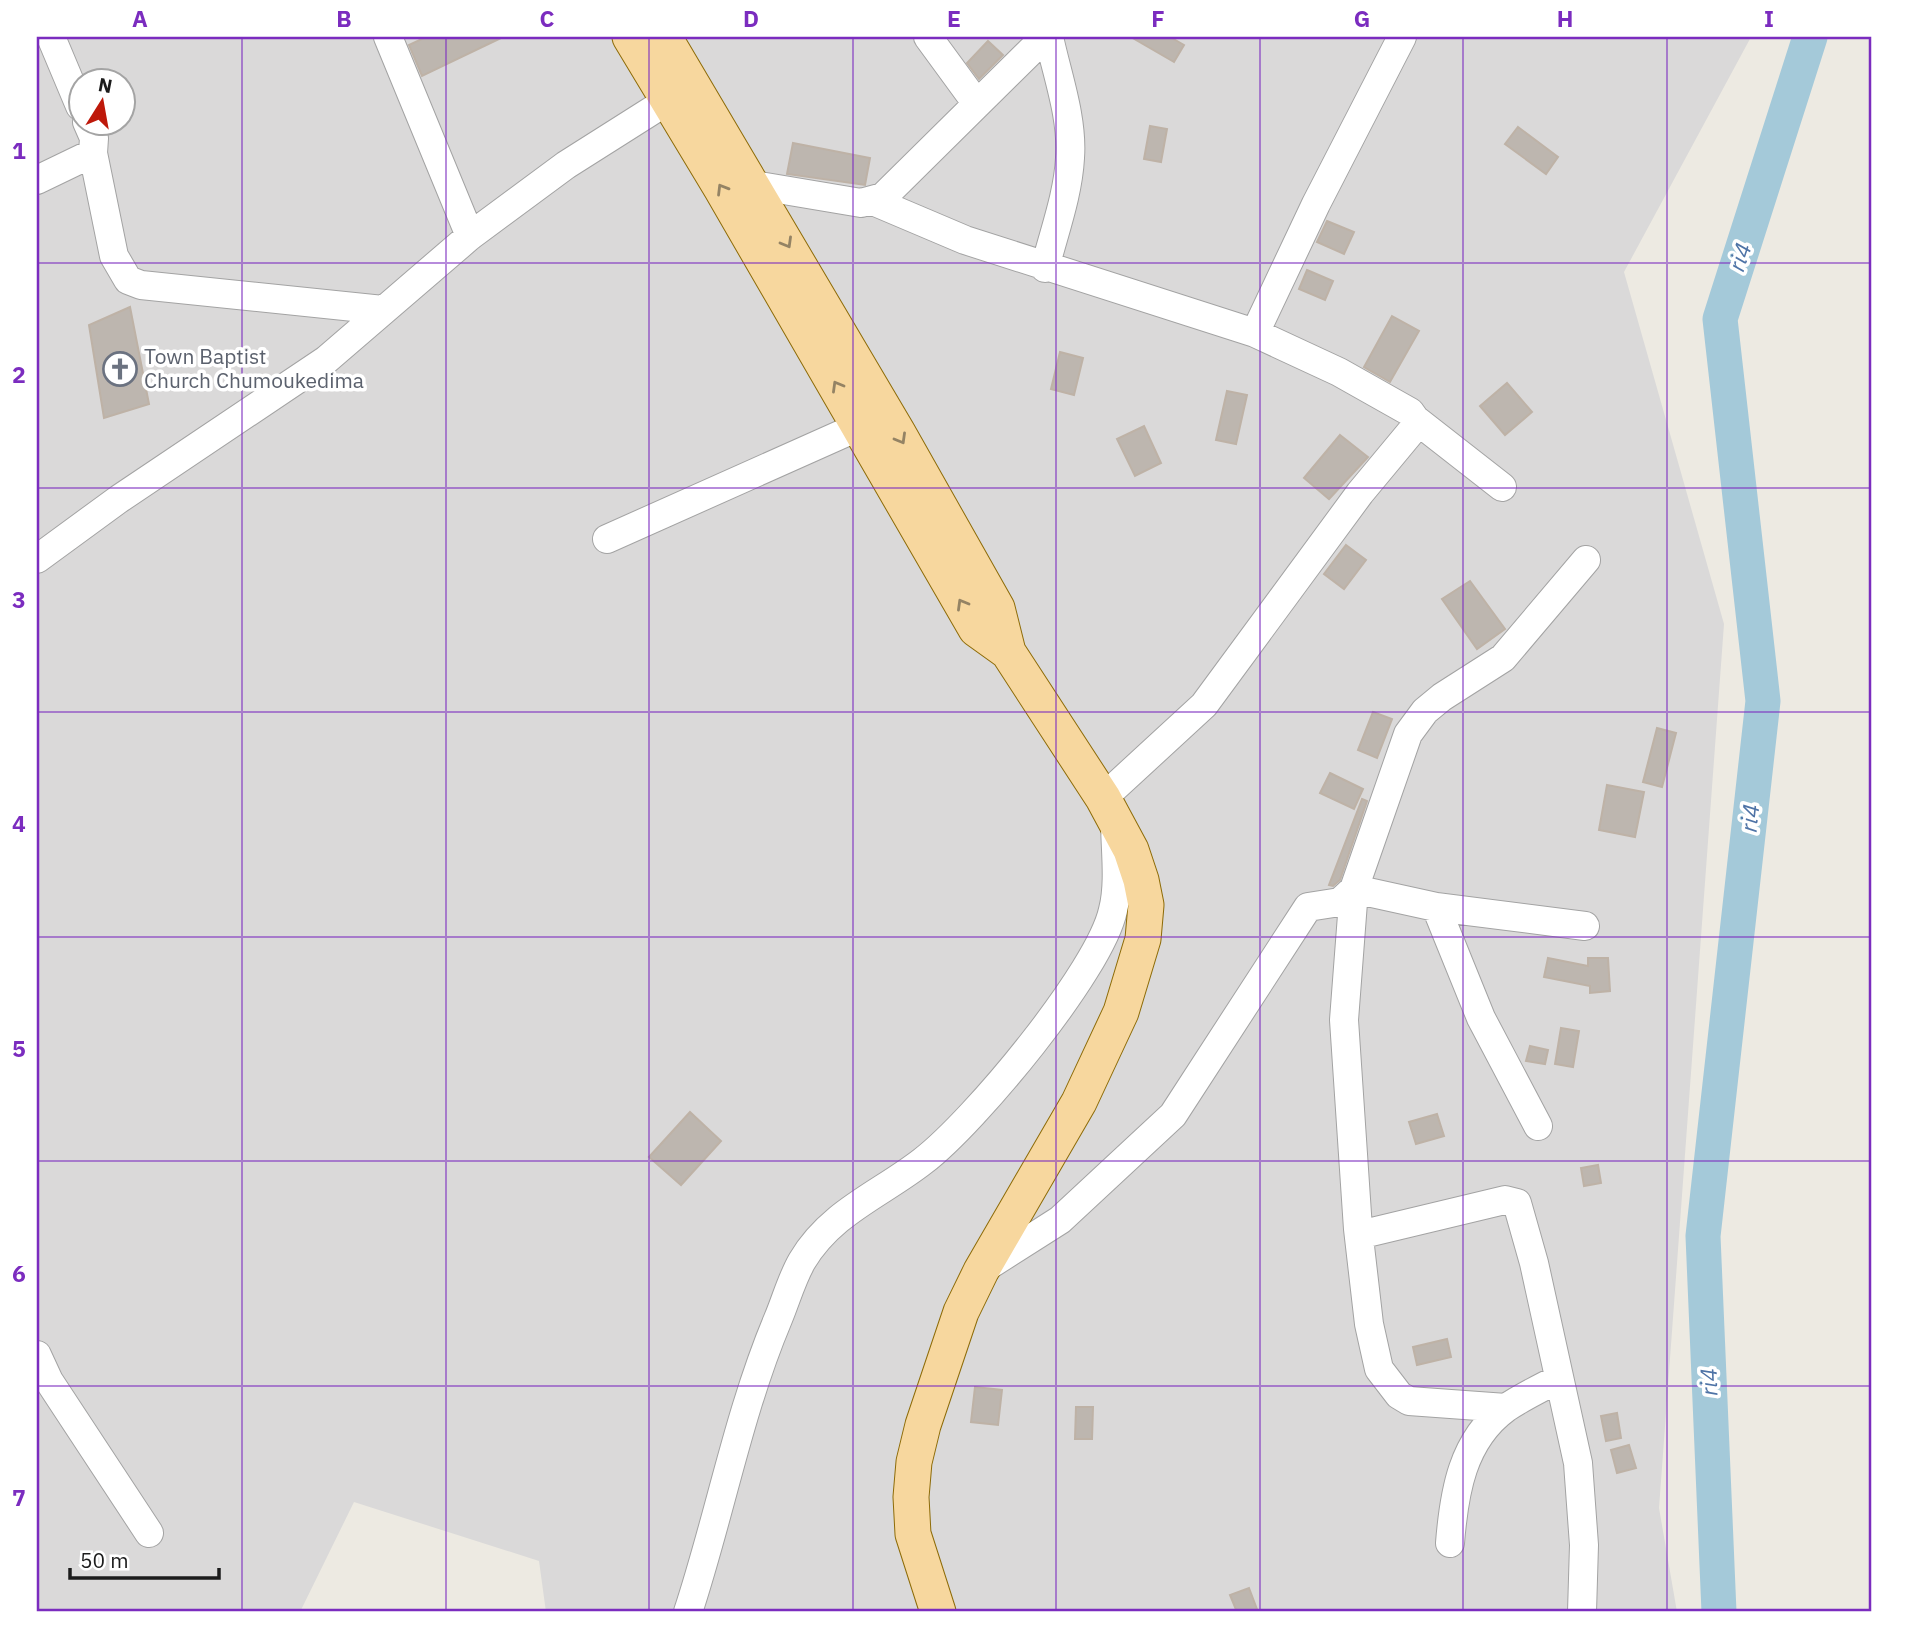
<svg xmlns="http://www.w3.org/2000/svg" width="1909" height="1649" font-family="'IBM Plex Sans',sans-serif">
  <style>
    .residential { fill: #dad9d9; fill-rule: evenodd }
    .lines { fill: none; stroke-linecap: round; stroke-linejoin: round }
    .river { stroke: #a4c9d9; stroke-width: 35 }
    .building { fill: #bdb6af; stroke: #beb2a6; stroke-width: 2 }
    .minor-casing { stroke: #a3a3a3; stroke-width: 30 }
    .major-casing { stroke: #8d6b07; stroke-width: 37 }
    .minor { stroke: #fff; stroke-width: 28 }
    .major { stroke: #f7d79e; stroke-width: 35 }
    .oneway { stroke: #948364 }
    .grid { fill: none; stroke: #7b2cbf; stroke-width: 2; stroke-opacity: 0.55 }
    .labels { text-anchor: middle; stroke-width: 7; stroke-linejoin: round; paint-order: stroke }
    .worship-label { font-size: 21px; fill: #5b616d; stroke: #fff; text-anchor: start }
    .water-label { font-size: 23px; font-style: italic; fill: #4e73a6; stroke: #fff }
    .neatline { fill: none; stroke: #7b2cbf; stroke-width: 2.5 }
    .grid-label { font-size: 23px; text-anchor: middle; font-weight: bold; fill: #7b2cbf }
  </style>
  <rect width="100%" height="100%" fill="#edeae2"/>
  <path class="residential" d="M37,37H1751L1624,272L1724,624L1659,1508L1677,1612H546L539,1561L354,1502L300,1612H37ZM80,80H122V122H80Z"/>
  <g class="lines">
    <path class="river" d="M1719,1612L1703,1236L1763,701L1720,319L1810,37"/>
  </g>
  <path class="building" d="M426,37H503L422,76L409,45Z
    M1131,37H1170L1184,45L1174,62Z
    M988,41L1003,55L979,79L967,63Z
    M1150,126L1167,129L1161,162L1144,159Z
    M1518,127L1558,157L1546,174L1505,144Z
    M793,143L870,158L865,185L787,174Z
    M1327,221L1354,232L1344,254L1317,242Z
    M1307,270L1333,281L1325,300L1299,289Z
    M130,307L149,404L104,418L89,325Z
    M1392,316L1419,331L1390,382L1364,367Z
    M1060,352L1083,358L1074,395L1051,389Z
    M1507,383L1532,412L1505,435L1480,406Z
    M1227,391L1247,395L1236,444L1216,440Z
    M1144,426L1161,463L1135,476L1117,439Z
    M1340,435L1368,457L1329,499L1304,478Z
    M1346,545L1366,560L1344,589L1324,574Z
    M1470,581L1505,629L1477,649L1442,599Z
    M1373,712L1392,719L1377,758L1358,750Z
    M1657,728L1676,733L1662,787L1643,782Z
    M1330,773L1363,789L1354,809L1320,793Z
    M1607,785L1644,792L1635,837L1599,830Z
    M1362,799L1367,801L1340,880L1333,886L1329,885Z
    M1548,958L1588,966V958H1608L1610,991L1590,993V986L1544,977Z
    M1561,1028L1579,1031L1573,1067L1555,1064Z
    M1530,1046L1548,1050L1545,1064L1526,1061Z
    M690,1112L721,1141L681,1185L649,1157Z
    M1437,1114L1444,1136L1416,1144L1409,1122Z
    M1598,1165L1601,1183L1584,1186L1581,1168Z
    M1447,1339L1451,1357L1417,1365L1413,1347Z
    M975,1387L1002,1390L998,1425L971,1422Z
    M1076,1407H1093L1092,1439H1075Z
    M1617,1413L1621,1438L1606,1441L1601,1416Z
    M1629,1445L1636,1468L1617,1473L1611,1450Z
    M1249,1588L1258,1612H1237L1230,1595Z"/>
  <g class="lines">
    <g class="minor-casing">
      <path id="minor" d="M51,37L80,106
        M388,37L470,236
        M928,37L977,104
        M93,153L114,256L128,280L141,285L383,310
        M37,180L93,153L94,138L87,122
        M754,185L861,203L883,197L1045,37
        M873,201L965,240L1255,333L1339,372L1410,412L1415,419L1414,428L1360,493L1204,705L1103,798
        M1045,268C1054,232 1068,195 1070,158C1073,118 1057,75 1049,37
        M1255,333L1316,204L1402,37
        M1415,419L1502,487
        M607,539L860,426
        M37,559L119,499L326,360L470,236L566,165L686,89
        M1436,907L1481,1018L1538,1126
        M1359,1235L1505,1200L1517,1203L1534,1263L1578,1463L1584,1545L1582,1612
        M983,1269L1060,1220L1173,1115L1308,907L1340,902L1354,889L1436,907L1585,926
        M37,1355L49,1381L149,1533
        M1506,1408L1409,1401L1399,1395L1379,1369L1369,1324L1358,1229L1344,1020L1354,889L1408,734L1425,711L1442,697L1503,658L1586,560
        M1450,1543C1454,1493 1462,1440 1506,1408C1522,1397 1541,1388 1558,1379
        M688,1612C720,1515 738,1414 778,1319C786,1300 792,1278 802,1261C831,1212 881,1194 923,1161C974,1122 1100,971 1113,910C1120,882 1115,849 1115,820"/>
    </g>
    <g class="major-casing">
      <path id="major" d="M630,37L721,188L976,629L1008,652
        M664,37L898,433L997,608L1008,652L1103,798L1131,850L1141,880L1146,905L1143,939L1121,1012L1079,1102L981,1271L961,1312L923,1425L914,1462L911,1497L913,1534L938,1612"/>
    </g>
    <use href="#minor" class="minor"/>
    <use href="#major" class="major"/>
  </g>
  <defs><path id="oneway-chevron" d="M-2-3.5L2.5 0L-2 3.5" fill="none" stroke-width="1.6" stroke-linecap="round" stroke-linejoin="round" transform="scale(1.75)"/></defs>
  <g class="oneway">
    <use href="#oneway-chevron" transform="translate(722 189) rotate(-121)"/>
    <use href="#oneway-chevron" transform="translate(787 243) rotate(60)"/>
    <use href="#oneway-chevron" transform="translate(837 386) rotate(-120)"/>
    <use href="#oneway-chevron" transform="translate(901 439) rotate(60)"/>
    <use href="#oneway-chevron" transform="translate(962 604) rotate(-120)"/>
  </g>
  <path class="grid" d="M242,37V1612M446,37V1612M649,37V1612M853,37V1612M1056,37V1612M1260,37V1612M1463,37V1612M1667,37V1612M37,263H1872M37,488H1872M37,712H1872M37,937H1872M37,1161H1872M37,1386H1872"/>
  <defs>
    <g id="church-ring" transform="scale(1.75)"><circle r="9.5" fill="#fff" stroke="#6b7280" stroke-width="1.5"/><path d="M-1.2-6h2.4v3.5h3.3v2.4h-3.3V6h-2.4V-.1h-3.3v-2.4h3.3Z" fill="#6b7280"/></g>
  </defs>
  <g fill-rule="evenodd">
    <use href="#church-ring" x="120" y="369"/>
  </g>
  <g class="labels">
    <g class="worship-label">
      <text x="144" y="364">Town Baptist<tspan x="144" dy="24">Church Chumoukedima</tspan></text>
    </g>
    <g class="water-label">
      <text transform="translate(1740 257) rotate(-72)" y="8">ri4</text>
      <text transform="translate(1750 818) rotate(-84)" y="8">ri4</text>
      <text transform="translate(1709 1382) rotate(-92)" y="8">ri4</text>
    </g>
  </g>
  <rect width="1909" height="1649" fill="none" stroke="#ffffff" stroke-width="77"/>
  <g transform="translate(102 102) rotate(11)"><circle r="33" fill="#ffffff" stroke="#a4a4a4" stroke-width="2"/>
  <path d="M0-5L12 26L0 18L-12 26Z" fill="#be180a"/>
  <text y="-10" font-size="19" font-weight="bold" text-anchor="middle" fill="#1c1c1c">N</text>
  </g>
  <path d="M70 1568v10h149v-10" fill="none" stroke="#1c1c1c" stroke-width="3.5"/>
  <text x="80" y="1568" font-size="21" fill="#1c1c1c" stroke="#ffffff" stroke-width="5" paint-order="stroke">50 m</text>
  <rect x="38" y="38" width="1832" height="1572" class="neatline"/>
  <g class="grid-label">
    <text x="140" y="27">A</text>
    <text x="344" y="27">B</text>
    <text x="547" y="27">C</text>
    <text x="751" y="27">D</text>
    <text x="954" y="27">E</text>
    <text x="1158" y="27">F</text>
    <text x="1362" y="27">G</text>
    <text x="1565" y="27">H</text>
    <text x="1769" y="27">I</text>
    <text x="19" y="159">1</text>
    <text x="19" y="383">2</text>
    <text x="19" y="608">3</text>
    <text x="19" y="832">4</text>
    <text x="19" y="1057">5</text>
    <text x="19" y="1282">6</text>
    <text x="19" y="1506">7</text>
  </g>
</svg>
